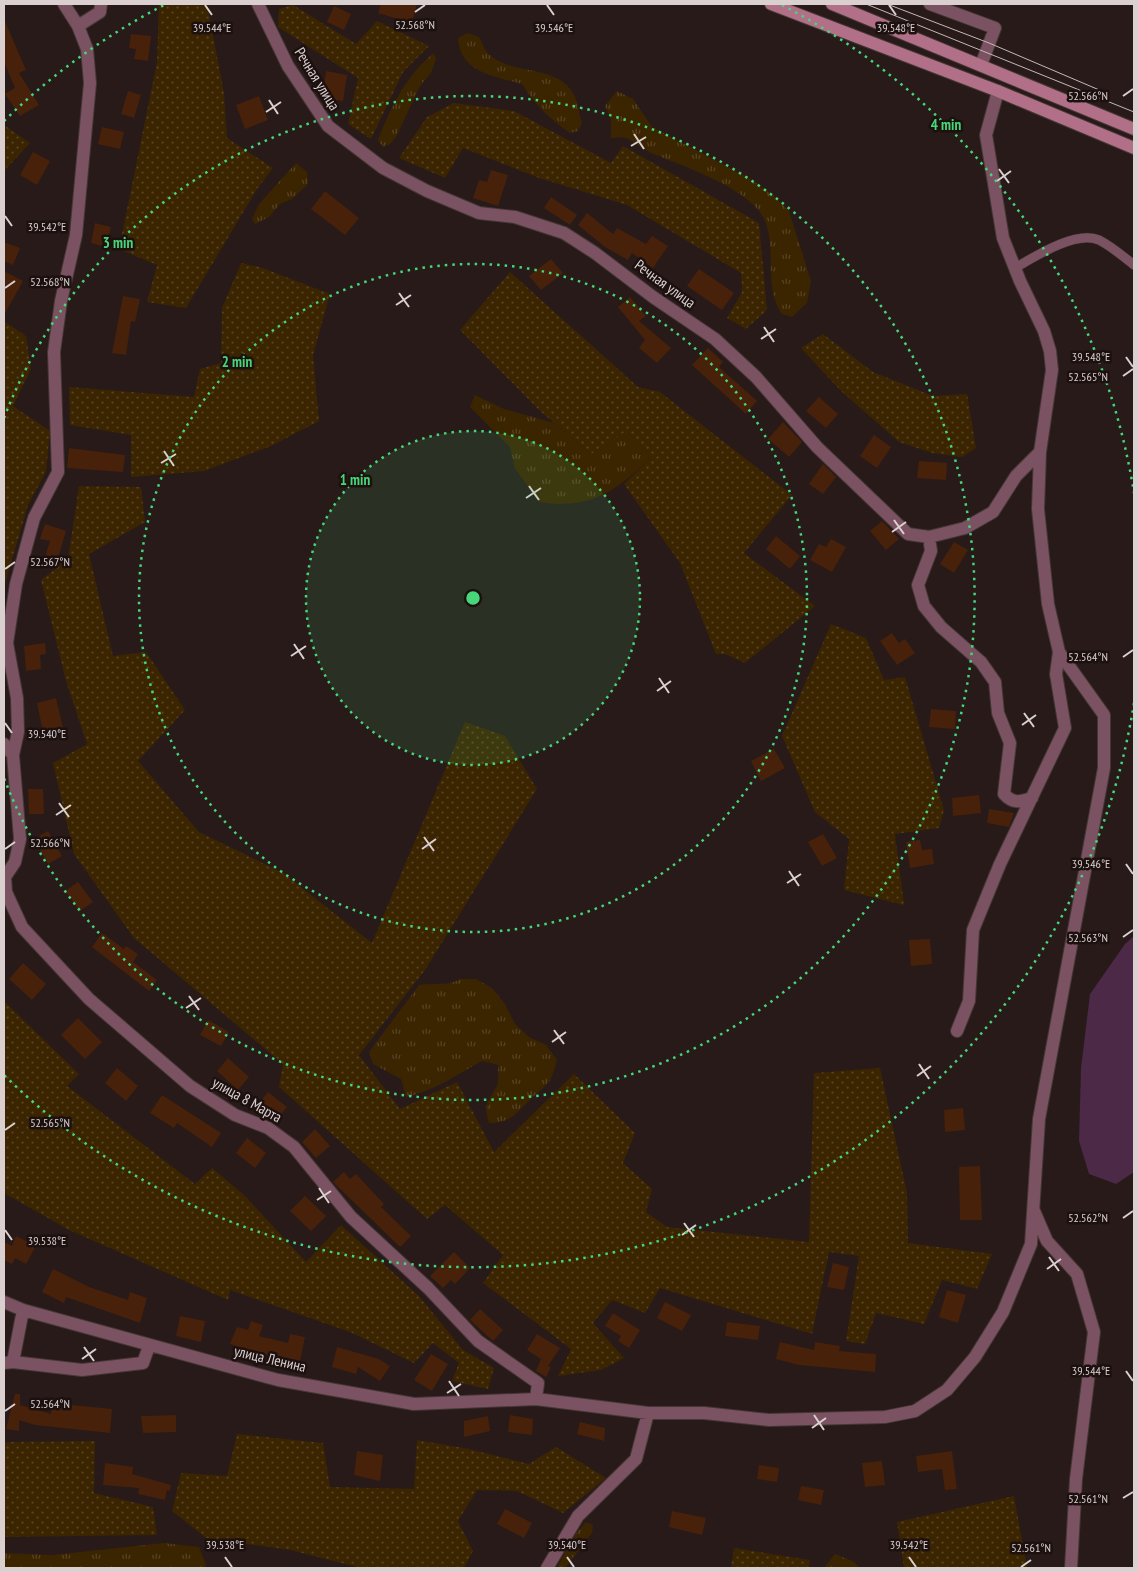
<svg xmlns="http://www.w3.org/2000/svg" width="1138" height="1572" font-family="'PT Sans Narrow',sans-serif">
  <style>
    .grass { fill: url(#grass-tufts) }
    .garden { fill: url(#garden-dots) }
    .water { fill: #4b2947 }
    .building { fill: #48210a }
    .lines { fill: none; stroke-linecap: round; stroke-linejoin: round }
    .lane-casing { stroke: #443736; stroke-width: 10 }
    .street-casing { stroke: #443736; stroke-width: 14 }
    .secondary-casing { stroke: #443736; stroke-width: 14 }
    .lane { stroke: #7b5261; stroke-width: 9 }
    .street { stroke: #7b5261; stroke-width: 12 }
    .secondary { stroke: #b17087; stroke-width: 12 }
    .tram { stroke: #c3b9b9; stroke-width: 1 }
    .ticks { fill: none; stroke: #dad0d0; stroke-width: 2 }
    .ring { fill: none; stroke: #46d779; stroke-width: 2.5; stroke-dasharray: 2.5 5 }
    .labels { text-anchor: middle; stroke-width: 5; stroke-linejoin: round; paint-order: stroke }
    .street-label { font-size: 15px; fill: #dad0d0; stroke: #1d1110 }
    .ticks-label { font-size: 12px; text-anchor: middle; fill: #dad0d0; stroke: #1d1110; stroke-width: 5; stroke-linejoin: round; paint-order: stroke }
    .centre { fill: #46d779; stroke: #1d1110; stroke-width: 2.5 }
    .ring-label { font-size: 15px; text-anchor: middle; font-weight: bold; fill: #46d779; stroke: #1d1110; stroke-width: 5; stroke-linejoin: round; paint-order: stroke }
  </style>
  <defs>
    <pattern id="grass-tufts" width="24" height="20" patternUnits="userSpaceOnUse" patternTransform="scale(1.25)"><rect width="24" height="20" fill="#3b2400"/><path d="M3 7l-1-3M5 7V3M7 7l1-3M15 17l-1-3M17 17v-4M19 17l1-3" fill="none" stroke="#574324"/></pattern>
    <pattern id="garden-dots" width="8" height="8" patternUnits="userSpaceOnUse" patternTransform="scale(1.25)"><rect width="8" height="8" fill="#3b2400"/><path d="M2 2h.1M6 6h.1" fill="none" stroke="#574324" stroke-width="1.8" stroke-linecap="round"/></pattern>
  </defs>
  <rect width="100%" height="100%" fill="#271a19"/>
  <path class="grass" d="M467,33L479,37C482,43 485,52 491,56C516,76 555,64 573,93C578,102 579,114 582,123L578,131L570,133C551,120 534,104 522,84C494,76 460,73 458,38Z
    M434,53L436,59L431,73L420,86L396,137L390,144L383,147L378,140C391,107 406,75 434,53Z
    M617,91L633,99L652,127L749,178L772,194L789,211L811,281L807,303L792,317L782,314C763,287 777,251 765,221C753,189 680,165 649,152C641,148 634,141 626,138C622,137 615,138 611,138V120L605,106Z
    M296,163L307,172L308,184L292,199L280,204L269,217L255,224L252,219L259,204Z
    M475,395L504,409L554,423L591,454L626,430L652,457C616,491 591,510 539,502L515,468L510,447L470,407Z
    M461,979H476L492,988L505,1004L515,1024L529,1037L546,1045L557,1060C551,1082 551,1081 534,1096C518,1110 513,1123 489,1123C483,1103 488,1103 497,1086C499,1080 498,1071 498,1065L482,1061C458,1074 434,1091 406,1097L401,1079L373,1064L369,1052L419,985C436,982 444,987 461,979Z
    M586,1522L593,1525L592,1533L565,1568H557L574,1536Z
    M164,1543L199,1547L206,1565L205,1568H4V1553L52,1555Z
    M835,1554L854,1562L860,1568H824Z"/>
  <path class="garden" d="M159,4H207L224,93L227,138L273,168L257,189L186,308L147,302L157,265L119,249L157,62Z
    M293,5L356,44L377,21L429,46L403,72L371,139L348,124L358,78L278,27L279,9Z
    M454,103L514,111L611,163L623,146L759,223L767,310L746,329L727,318L742,292L741,273L627,205L539,178L463,148L445,178L399,158L427,117Z
    M4,125L30,143L4,171Z
    M241,263L260,267L330,294L313,355L319,421L271,446L204,471L131,477V435L70,425L69,387L194,397L200,369L221,363L222,308Z
    M510,272L638,387L660,392L792,495L744,553L815,606L745,663L725,654H716L680,563L624,484L652,457L626,431L591,454L540,411L460,330Z
    M4,321L26,336L31,369L13,406L50,431L46,472L28,505L4,587Z
    M823,334L873,372L933,396L967,394L976,448L962,457L932,453L899,442L841,391L801,348Z
    M79,486L141,487L145,522L89,554L113,656L146,652L185,710L138,761L199,832L283,873L372,943L465,722L505,736L537,789L425,970L359,1055L400,1109L457,1082L494,1152L574,1074L635,1133L623,1163L652,1189L646,1212L667,1227L809,1242L814,1073L880,1068L907,1193L908,1243L992,1254L977,1289L942,1280L924,1324L876,1313L865,1344L846,1341L859,1256L829,1252L812,1334L660,1288L645,1313L612,1300L593,1323L624,1358L601,1370L558,1376L571,1349L483,1283L503,1255L445,1205L427,1219L279,1087L283,1064L134,938L74,854L53,763L87,744L66,681L41,580L68,559Z
    M831,624L866,638L884,680L905,677L944,810L939,828L895,834L904,905L844,890L849,839L815,812L782,736Z
    M4,1001L79,1074L67,1086L195,1184L212,1168L244,1195L306,1262L341,1225L419,1296L463,1350L494,1368L488,1389L452,1381L459,1363L433,1343L414,1363L350,1332L230,1290L228,1300L69,1230L4,1193Z
    M237,1434L323,1443L330,1487L414,1489L417,1440L469,1449L529,1464L556,1447L606,1478L563,1513L517,1491L477,1490L458,1521L473,1551L464,1568H361L290,1550L206,1538L172,1511L181,1473L227,1476Z
    M95,1441L94,1493L153,1507L157,1535L4,1537V1442Z
    M1014,1496L1027,1568H904L897,1522Z
    M734,1548L810,1560L809,1568H731Z"/>
  <path class="water" d="M1134,936V1172L1116,1184L1089,1174L1079,1141L1081,1068L1090,994L1125,944Z"/>
  <path class="building" d="M381,4H417L412,23L378,13Z
    M334,6L351,14L344,30L327,22Z
    M4,19L26,70L19,73L39,105L20,116L5,94L15,88L4,62Z
    M131,34L151,36L148,61L134,59L136,49L129,48Z
    M326,71L347,75L343,101L322,98Z
    M128,91L141,95L134,118L121,114Z
    M259,96L268,120L245,129L236,105Z
    M102,127L124,132L120,149L98,144Z
    M33,152L50,161L37,185L20,175Z
    M491,170L508,175L498,206L473,198L479,180L487,182Z
    M325,191L359,218L345,235L311,209Z
    M551,197L577,215L570,225L544,208Z
    M587,213L613,234L617,228L646,244L652,236L668,246L653,268L632,253L628,260L605,247L578,225Z
    M95,223L111,227L106,247L91,243Z
    M4,242L20,248L13,265L4,261Z
    M551,259L563,273L541,290L529,276Z
    M699,269L734,293L722,310L687,286Z
    M4,271L23,281L4,315Z
    M123,296L140,299L135,322L131,321L126,355L112,353Z
    M630,297L646,316L639,321L671,348L657,363L639,348L645,340L618,307Z
    M708,348L723,362L719,367L757,401L746,414L692,365Z
    M819,397L838,414L826,428L806,411Z
    M783,422L802,442L789,457L768,439Z
    M874,435L891,447L877,468L860,456Z
    M69,448L125,455L123,472L67,468Z
    M919,461L947,463L946,480L917,478Z
    M823,464L836,477L823,494L809,484Z
    M882,521L899,539L886,550L870,531Z
    M45,524L66,531L57,561L45,557L50,541L40,539Z
    M776,536L800,556L790,569L766,549Z
    M831,539L846,547L832,572L810,560L819,544L826,547Z
    M954,542L968,550L954,573L940,564Z
    M892,633L899,643L905,639L915,653L897,665L880,641Z
    M45,643L46,654L40,655L41,669L26,671L24,646Z
    M56,698L63,728L43,732L37,703Z
    M931,709L956,711L955,729L929,727Z
    M774,749L785,768L761,781L751,761Z
    M28,789H43L44,814H29Z
    M979,795L981,813L953,816L952,798Z
    M989,809L1014,813L1009,827L987,823Z
    M48,831L62,856L48,864L34,839Z
    M823,834L837,858L822,866L808,842Z
    M920,840L922,850L932,849L934,864L910,868L906,842Z
    M78,882L93,902L80,911L65,891Z
    M102,933L124,949L126,946L138,954L133,962L157,980L149,991L92,947Z
    M930,939L932,964L911,966L909,940Z
    M23,963L46,984L32,1000L9,979Z
    M78,1018L102,1042L85,1059L61,1035Z
    M208,1020L229,1032L221,1046L200,1035Z
    M228,1058L249,1077L238,1090L217,1071Z
    M117,1068L138,1086L126,1101L105,1083Z
    M268,1092L287,1107L275,1122L256,1107Z
    M162,1095L221,1133L212,1147L177,1123L174,1128L150,1113Z
    M963,1108L965,1130L945,1132L944,1110Z
    M315,1129L330,1146L316,1158L302,1142Z
    M247,1138L266,1153L255,1168L236,1153Z
    M980,1166L982,1220H960L959,1167Z
    M344,1172L350,1179L356,1174L384,1204L381,1207L411,1236L400,1247L333,1182Z
    M305,1196L326,1216L311,1231L290,1211Z
    M16,1236L36,1246L26,1264L15,1258L12,1264L4,1260V1242L12,1246Z
    M454,1252L470,1268L455,1284L451,1280L443,1288L430,1276Z
    M833,1263L849,1267L844,1290L827,1287Z
    M53,1269L89,1287L128,1300L130,1292L147,1298L140,1323L66,1297L64,1303L42,1292Z
    M947,1290L966,1295L958,1323L939,1317Z
    M665,1302L691,1315L682,1331L657,1318Z
    M480,1309L503,1330L493,1341L470,1320Z
    M613,1313L640,1330L629,1348L618,1341L621,1336L605,1326Z
    M180,1316L205,1321L201,1342L176,1336Z
    M251,1321L263,1325L259,1336L288,1343L290,1334L305,1337L300,1361L253,1352L230,1344L237,1327L248,1330Z
    M727,1322L760,1326L758,1340L725,1336Z
    M537,1334L560,1348L548,1366L551,1367L546,1377L536,1371L541,1359L527,1350Z
    M780,1342L814,1350L815,1342L840,1346L839,1351L876,1354L875,1372L799,1365L776,1359Z
    M337,1347L379,1359L390,1366L380,1381L358,1367L356,1374L332,1367Z
    M431,1354L448,1364L432,1391L414,1380Z
    M15,1394H20V1405L51,1414V1403L112,1409L110,1433L35,1425L19,1420V1431L6,1429Z
    M176,1415V1432L143,1433L141,1416Z
    M510,1415L533,1419L532,1435L508,1432Z
    M488,1416L490,1431L464,1437V1421Z
    M580,1422L605,1428L604,1441L577,1434Z
    M357,1451L383,1455L380,1481L354,1475Z
    M952,1451L957,1489L945,1490L942,1469L918,1472L916,1456Z
    M882,1461L885,1485L865,1487L862,1463Z
    M105,1463L133,1467L132,1474L171,1485L170,1491L167,1490L165,1500L138,1494L139,1488L103,1485Z
    M759,1465L779,1468L777,1482L757,1479Z
    M801,1486L824,1490L821,1505L798,1500Z
    M505,1509L532,1523L524,1538L497,1524Z
    M672,1511L706,1518L702,1535L669,1527Z"/>
  <g class="lines">
    <g class="lane-casing">
      <path id="lane" d="M1015,268C1034,257 1076,230 1099,240C1111,246 1124,257 1134,265"/>
    </g>
    <g class="street-casing">
      <path id="street" d="M258,4L288,66L328,126L383,168L427,191L479,213L515,217L564,233L595,253L653,297L715,339L756,377L817,447L908,534L929,537L965,528L993,512L1016,476L1040,452
        M930,4L995,28L981,65
        M78,26L100,12L101,4
        M929,537L931,551L918,585L924,606L941,627L981,662L995,682L998,713L1010,743L1004,794C1013,804 1020,802 1032,798
        M4,744L13,755L20,839L15,862L5,877L6,892L22,927L89,999L190,1086L235,1115L268,1128L294,1147L351,1217L428,1288L478,1341L538,1383L536,1399
        M13,755L18,732L17,698L7,643L16,584L34,518L58,472L54,352L61,301L76,235L90,83L87,49L78,26L64,4
        M957,1031L969,1001L973,930L1000,864L1065,728L1056,674L1059,652
        M1034,1211L1047,1241L1077,1274L1094,1332L1076,1479L1071,1568
        M4,1302L23,1310L278,1380L414,1404L536,1399L648,1413H704L769,1420L885,1417L915,1411L947,1390L975,1357L1003,1312L1031,1244L1039,1119L1104,768V715L1059,652L1048,604L1038,509L1040,452L1052,370L1050,351L1044,331L1020,281L1003,238L986,135L998,91
        M13,1362L23,1310
        M4,1363L13,1362L82,1370L143,1363L149,1346
        M547,1568L578,1516L636,1459L648,1413"/>
    </g>
    <g class="secondary-casing">
      <path id="secondary" d="M771,4L998,91L1134,148
        M832,4L1134,129"/>
    </g>
    <use href="#lane" class="lane"/>
    <use href="#street" class="street"/>
    <use href="#secondary" class="secondary"/>
    <path class="tram" d="M866,4L1134,112
      M887,4L989,43L1104,92"/>
  </g>
  <path class="ticks" d="M205,5L212,15M547,5L554,15M889,5L896,15M415,12L425,5M1123,96L1133,89M269,100L278,114M266,112L281,102M634,134L644,149M631,146L646,137M999,169L1009,183M997,181L1011,171M5,216L12,226M5,288L15,281M399,293L409,307M396,305L411,295M764,327L774,342M761,339L776,329M1126,357L1133,367M1123,376L1133,369M164,451L174,466M161,463L176,454M529,486L539,500M526,498L541,488M894,520L904,534M892,532L906,522M5,569L15,562M294,644L304,659M291,656L306,646M1123,657L1133,650M659,678L669,693M657,691L671,681M1024,713L1034,727M5,723L12,733M1022,725L1036,715M59,803L69,817M56,815L71,805M424,837L434,851M5,849L15,842M422,849L436,839M1126,864L1133,874M789,871L799,886M787,883L801,874M1123,937L1133,930M189,996L199,1010M186,1008L201,998M554,1030L564,1044M552,1042L566,1032M919,1064L929,1079M917,1076L931,1066M5,1130L15,1123M319,1188L329,1203M317,1200L331,1191M1123,1218L1133,1211M684,1223L694,1237M5,1230L12,1240M682,1235L696,1225M1049,1257L1059,1271M1047,1269L1061,1259M84,1347L94,1361M82,1359L96,1349M1126,1371L1133,1381M449,1381L459,1396M447,1393L461,1384M5,1411L15,1404M814,1415L824,1430M812,1428L826,1418M1123,1498L1133,1492M225,1557L232,1567M567,1557L574,1567M909,1557L916,1567M1021,1567L1031,1560"/>
  <circle cx="473" cy="598" r="167" fill="#46d779" fill-opacity=".12"/>
  <g class="ring">
    <circle cx="473" cy="598" r="167"/>
    <circle cx="473" cy="598" r="334"/>
    <path d="M4 418A502 502 0 1 1 4 778"/>
    <path d="M1134 703A669 669 0 0 1 4 1075M4 121A669 669 0 0 1 164 5M782 5A669 669 0 0 1 1134 493"/>
  </g>
  <g class="labels">
    <g class="street-label">
      <text transform="translate(317 79) rotate(58)" y="5">Речная улица</text>
      <text transform="translate(665 284) rotate(36)" y="5">Речная улица</text>
      <text transform="translate(247 1100) rotate(29)" y="5">улица 8 Марта</text>
      <text transform="translate(270 1359) rotate(13)" y="5">улица Ленина</text>
    </g>
  </g>
  <g class="ticks-label">
    <text x="415" y="29">52.568°N</text>
    <text x="212" y="32">39.544°E</text>
    <text x="554" y="32">39.546°E</text>
    <text x="896" y="32">39.548°E</text>
    <text x="1088" y="100">52.566°N</text>
    <text x="47" y="231">39.542°E</text>
    <text x="50" y="286">52.568°N</text>
    <text x="1091" y="361">39.548°E</text>
    <text x="1088" y="381">52.565°N</text>
    <text x="50" y="566">52.567°N</text>
    <text x="1088" y="661">52.564°N</text>
    <text x="47" y="738">39.540°E</text>
    <text x="50" y="847">52.566°N</text>
    <text x="1091" y="868">39.546°E</text>
    <text x="1088" y="942">52.563°N</text>
    <text x="50" y="1127">52.565°N</text>
    <text x="1088" y="1222">52.562°N</text>
    <text x="47" y="1245">39.538°E</text>
    <text x="1091" y="1375">39.544°E</text>
    <text x="50" y="1408">52.564°N</text>
    <text x="1088" y="1503">52.561°N</text>
    <text x="225" y="1549">39.538°E</text>
    <text x="567" y="1549">39.540°E</text>
    <text x="909" y="1549">39.542°E</text>
    <text x="1031" y="1552">52.561°N</text>
  </g>
  <circle cx="473" cy="598" r="8" class="centre"/>
  <g class="ring-label">
    <text x="946" y="130">4 min</text>
    <text x="118" y="248">3 min</text>
    <text x="237" y="367">2 min</text>
    <text x="355" y="485">1 min</text>
  </g>
  <rect width="1138" height="1572" fill="none" stroke="#dad0d0" stroke-width="10"/>
</svg>
